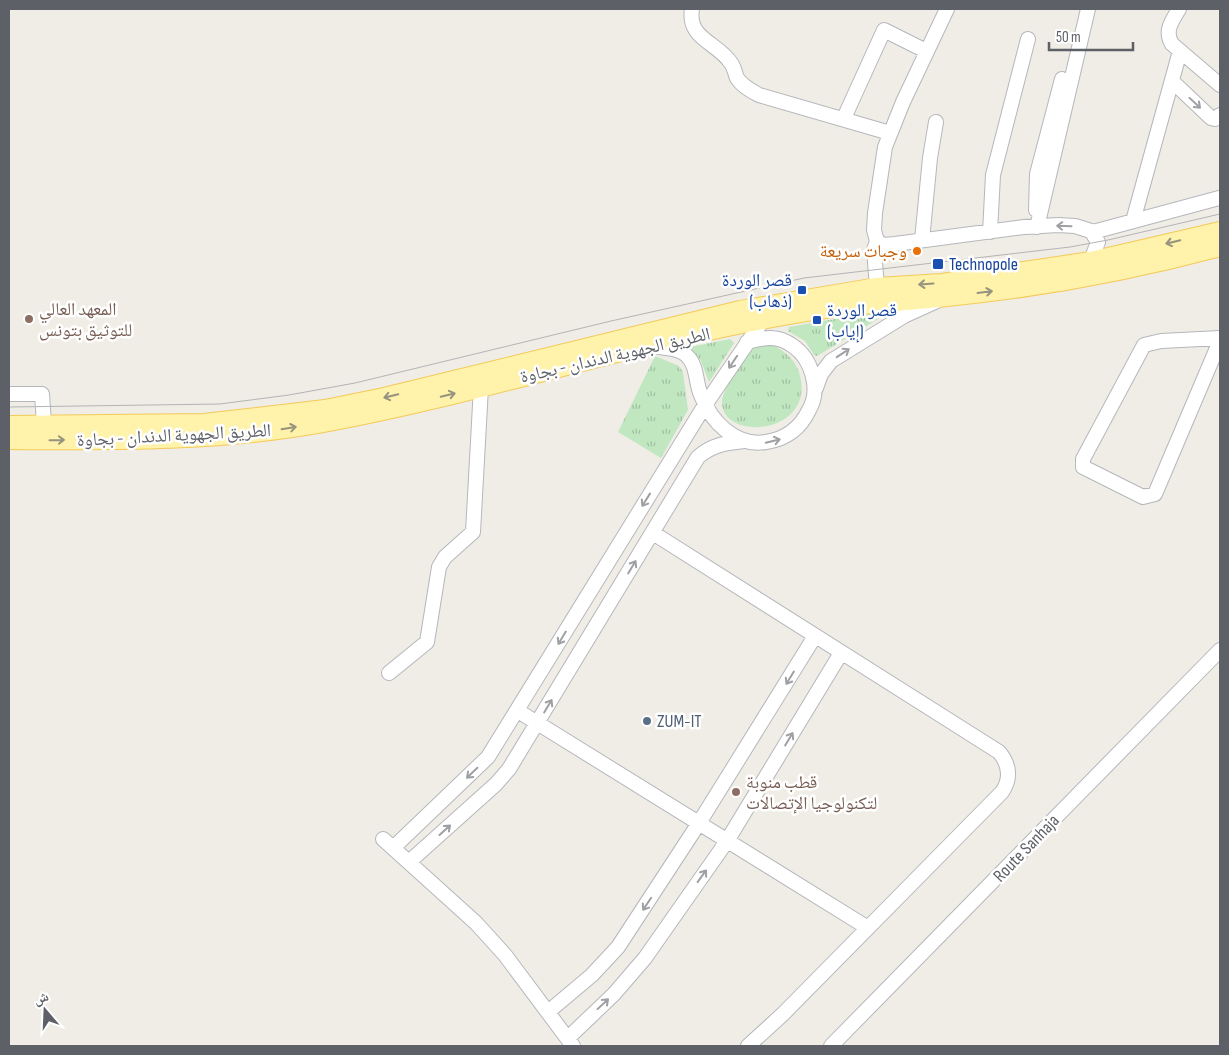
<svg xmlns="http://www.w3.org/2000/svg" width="1229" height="1055" font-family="'Sofia Sans Condensed','Noto Naskh Arabic',sans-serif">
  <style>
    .grass { fill: url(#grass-tufts) }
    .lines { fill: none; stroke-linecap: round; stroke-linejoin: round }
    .minor-casing { stroke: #b5b7bc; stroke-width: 16 }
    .major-casing { stroke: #f4ca59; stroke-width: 20 }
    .minor { stroke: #fff; stroke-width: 14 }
    .major { stroke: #fff2aa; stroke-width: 18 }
    .tram { stroke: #b4b4b6; stroke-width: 1 }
    .oneway { stroke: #9ea0a3 }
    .oneway2 { stroke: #96937e }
    .food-dot { fill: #e8710a; stroke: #fff; stroke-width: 2 }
    .transit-dot { fill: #1a4fb4; stroke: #fff; stroke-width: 2 }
    .education-dot { fill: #8d6e63; stroke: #fff; stroke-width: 2 }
    .service-dot { fill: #5c6f8a; stroke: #fff; stroke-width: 2 }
    .labels { text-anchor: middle; stroke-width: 5; stroke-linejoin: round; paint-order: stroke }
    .food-label { font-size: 18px; fill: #c56008; stroke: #fff; text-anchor: end }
    .transit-label { font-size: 18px; fill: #164399; stroke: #fff; text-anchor: start }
    .education-label { font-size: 18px; fill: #785e54; stroke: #fff; text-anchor: start }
    .street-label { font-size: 18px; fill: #5d6066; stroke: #fff }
    .service-label { font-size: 18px; fill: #4e5e75; stroke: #fff; text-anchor: start }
  </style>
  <defs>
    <pattern id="grass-tufts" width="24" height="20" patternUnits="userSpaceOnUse" patternTransform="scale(1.25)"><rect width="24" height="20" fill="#c1e7c1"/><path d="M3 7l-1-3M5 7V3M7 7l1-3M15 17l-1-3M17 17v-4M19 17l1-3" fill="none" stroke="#a0bfa1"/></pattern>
  </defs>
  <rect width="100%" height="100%" fill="#efede5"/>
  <path class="grass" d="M881,311L884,315L878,319L817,356L814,355L805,341L788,331L789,327Z
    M730,339L734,343L709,382L701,361L690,347Z
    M771,344C787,352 798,362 801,380C810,436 720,441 722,401C723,389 743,359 751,348L755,345Z
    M655,356L679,366L683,372L688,410L661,458L618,432Z"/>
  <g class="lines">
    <g class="minor-casing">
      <path id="minor" d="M692,9C687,39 717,42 731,63C734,67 735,73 737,78C742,86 750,90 759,95L890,133
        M947,9L903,102L885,147L875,213L874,230L877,241L883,245L895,244L1024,227L1058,225L1075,226L1091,231L1098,242L1088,268
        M1179,9C1172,21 1164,31 1172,44L1220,85
        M1172,81L1211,118L1215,119L1220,115
        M844,118L884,30L926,51
        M1036,210L1037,174L1062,79
        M1133,221L1180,51
        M1037,227L1088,9
        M990,232L993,175L1028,39
        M1093,232L1219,198
        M922,240L930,158L936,122
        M877,287L874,250L877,241
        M1220,338L1161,341L1144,345L1083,459V467L1143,497L1155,494L1220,341
        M652,346C662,348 676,347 685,354C698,364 695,382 701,395C711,422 736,447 766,442C786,439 800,429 809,410C821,390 812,359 793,346C778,335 765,337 747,342
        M816,388L821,374L831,361L904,316L937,301
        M9,394H42L44,424
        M653,533L999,752C1010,765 1011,779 1002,792L783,1014L748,1046
        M389,673L427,642L439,567L445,557L473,532L481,387
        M518,711L868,928
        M383,839L476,923L505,955L573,1046
        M393,848L488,757L705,405L765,317
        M409,862L496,784L509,769L698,457C712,445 725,443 744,441
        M548,1012L592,975L618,947L699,823L815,636
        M568,1038L614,994L645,958L727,841L841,653
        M831,1046L1220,650"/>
    </g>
    <g class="major-casing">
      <path id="major" d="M9,425L204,423L325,409L384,397L740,310L877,287L942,283L1091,261L1220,231
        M9,440C116,441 224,442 329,422C491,392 649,337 812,311C856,304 902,302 947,297C1040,288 1130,271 1220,247"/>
    </g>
    <use href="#minor" class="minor"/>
    <use href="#major" class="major"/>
    <path class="tram" d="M9,407L220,404L289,395L355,383L611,321L804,278L1070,247L1108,240L1220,214"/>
  </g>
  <defs><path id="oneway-shaft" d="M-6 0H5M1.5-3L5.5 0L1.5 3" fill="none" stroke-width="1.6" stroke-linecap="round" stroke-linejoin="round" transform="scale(1.25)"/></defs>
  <g class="oneway">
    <use href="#oneway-shaft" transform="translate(1195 103) rotate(43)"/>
    <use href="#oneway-shaft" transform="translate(1064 226) rotate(-178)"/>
    <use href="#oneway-shaft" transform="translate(843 353) rotate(-33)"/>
    <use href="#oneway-shaft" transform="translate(733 362) rotate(124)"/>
    <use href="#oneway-shaft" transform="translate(773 441) rotate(-14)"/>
    <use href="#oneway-shaft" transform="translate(646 500) rotate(122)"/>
    <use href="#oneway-shaft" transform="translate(632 567) rotate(-59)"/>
    <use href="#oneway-shaft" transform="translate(562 638) rotate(121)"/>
    <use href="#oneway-shaft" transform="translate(790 678) rotate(121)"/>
    <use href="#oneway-shaft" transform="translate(548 706) rotate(-59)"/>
    <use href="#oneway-shaft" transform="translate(789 739) rotate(-59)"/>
    <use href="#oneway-shaft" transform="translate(472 773) rotate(136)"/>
    <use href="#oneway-shaft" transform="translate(445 830) rotate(-42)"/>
    <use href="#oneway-shaft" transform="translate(702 876) rotate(-54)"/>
    <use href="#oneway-shaft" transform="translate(647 904) rotate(124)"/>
    <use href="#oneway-shaft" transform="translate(603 1004) rotate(-43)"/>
  </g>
  <g class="oneway2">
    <use href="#oneway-shaft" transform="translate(1173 242) rotate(167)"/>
    <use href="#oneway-shaft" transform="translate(926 284) rotate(176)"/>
    <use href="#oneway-shaft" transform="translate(985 292) rotate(-7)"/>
    <use href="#oneway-shaft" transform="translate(448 395) rotate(-14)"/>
    <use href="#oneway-shaft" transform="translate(391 396) rotate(166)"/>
    <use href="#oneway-shaft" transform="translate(289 428) rotate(-9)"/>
    <use href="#oneway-shaft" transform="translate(57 440) rotate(-1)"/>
  </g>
  <circle class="food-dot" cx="917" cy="251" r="5"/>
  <g class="transit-dot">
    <rect x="932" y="258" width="12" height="12" rx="2.5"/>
    <rect x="797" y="285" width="10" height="10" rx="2.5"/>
    <rect x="812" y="315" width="10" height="10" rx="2.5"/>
  </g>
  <g class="education-dot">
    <circle cx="29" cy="319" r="5"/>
    <circle cx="736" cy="792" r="5"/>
  </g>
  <circle class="service-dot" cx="647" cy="721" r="5"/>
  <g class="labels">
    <g class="food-label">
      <text x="907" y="257">وجبات سريعة</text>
    </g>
    <g class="transit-label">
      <text x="949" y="270">Technopole</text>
      <text x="792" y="286" text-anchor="end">قصر الوردة<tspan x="792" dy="21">(ذهاب)</tspan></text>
      <text x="827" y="316">قصر الوردة<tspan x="827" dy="21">(إياب)</tspan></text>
    </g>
    <g class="education-label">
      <text x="39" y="315">المعهد العالي<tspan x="39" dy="21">للتوثيق بتونس</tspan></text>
      <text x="746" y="788">قطب منوبة<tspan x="746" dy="21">لتكنولوجيا الإتصالات</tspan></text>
    </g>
    <g class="street-label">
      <text transform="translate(615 355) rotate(-13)" y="6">الطريق الجهوية الدندان - بجاوة</text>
      <text transform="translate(174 435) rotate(-3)" y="6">الطريق الجهوية الدندان - بجاوة</text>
      <text transform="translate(1026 848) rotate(-46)" y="6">Route Sanhaja</text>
    </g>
    <g class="service-label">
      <text x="657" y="727">ZUM-IT</text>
    </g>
  </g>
  <rect width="1229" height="1055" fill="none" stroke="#5d6066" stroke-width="20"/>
  <g transform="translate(45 1010) rotate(341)" stroke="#ffffff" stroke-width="4" paint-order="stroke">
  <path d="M0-4L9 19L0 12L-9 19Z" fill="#5d6066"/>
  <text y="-8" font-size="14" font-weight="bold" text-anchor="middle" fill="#5d6066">ش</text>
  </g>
  <path d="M1049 42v8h84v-8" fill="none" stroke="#5d6066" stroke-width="2.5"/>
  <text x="1056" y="42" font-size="15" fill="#5d6066" stroke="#ffffff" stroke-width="4" paint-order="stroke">50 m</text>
</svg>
